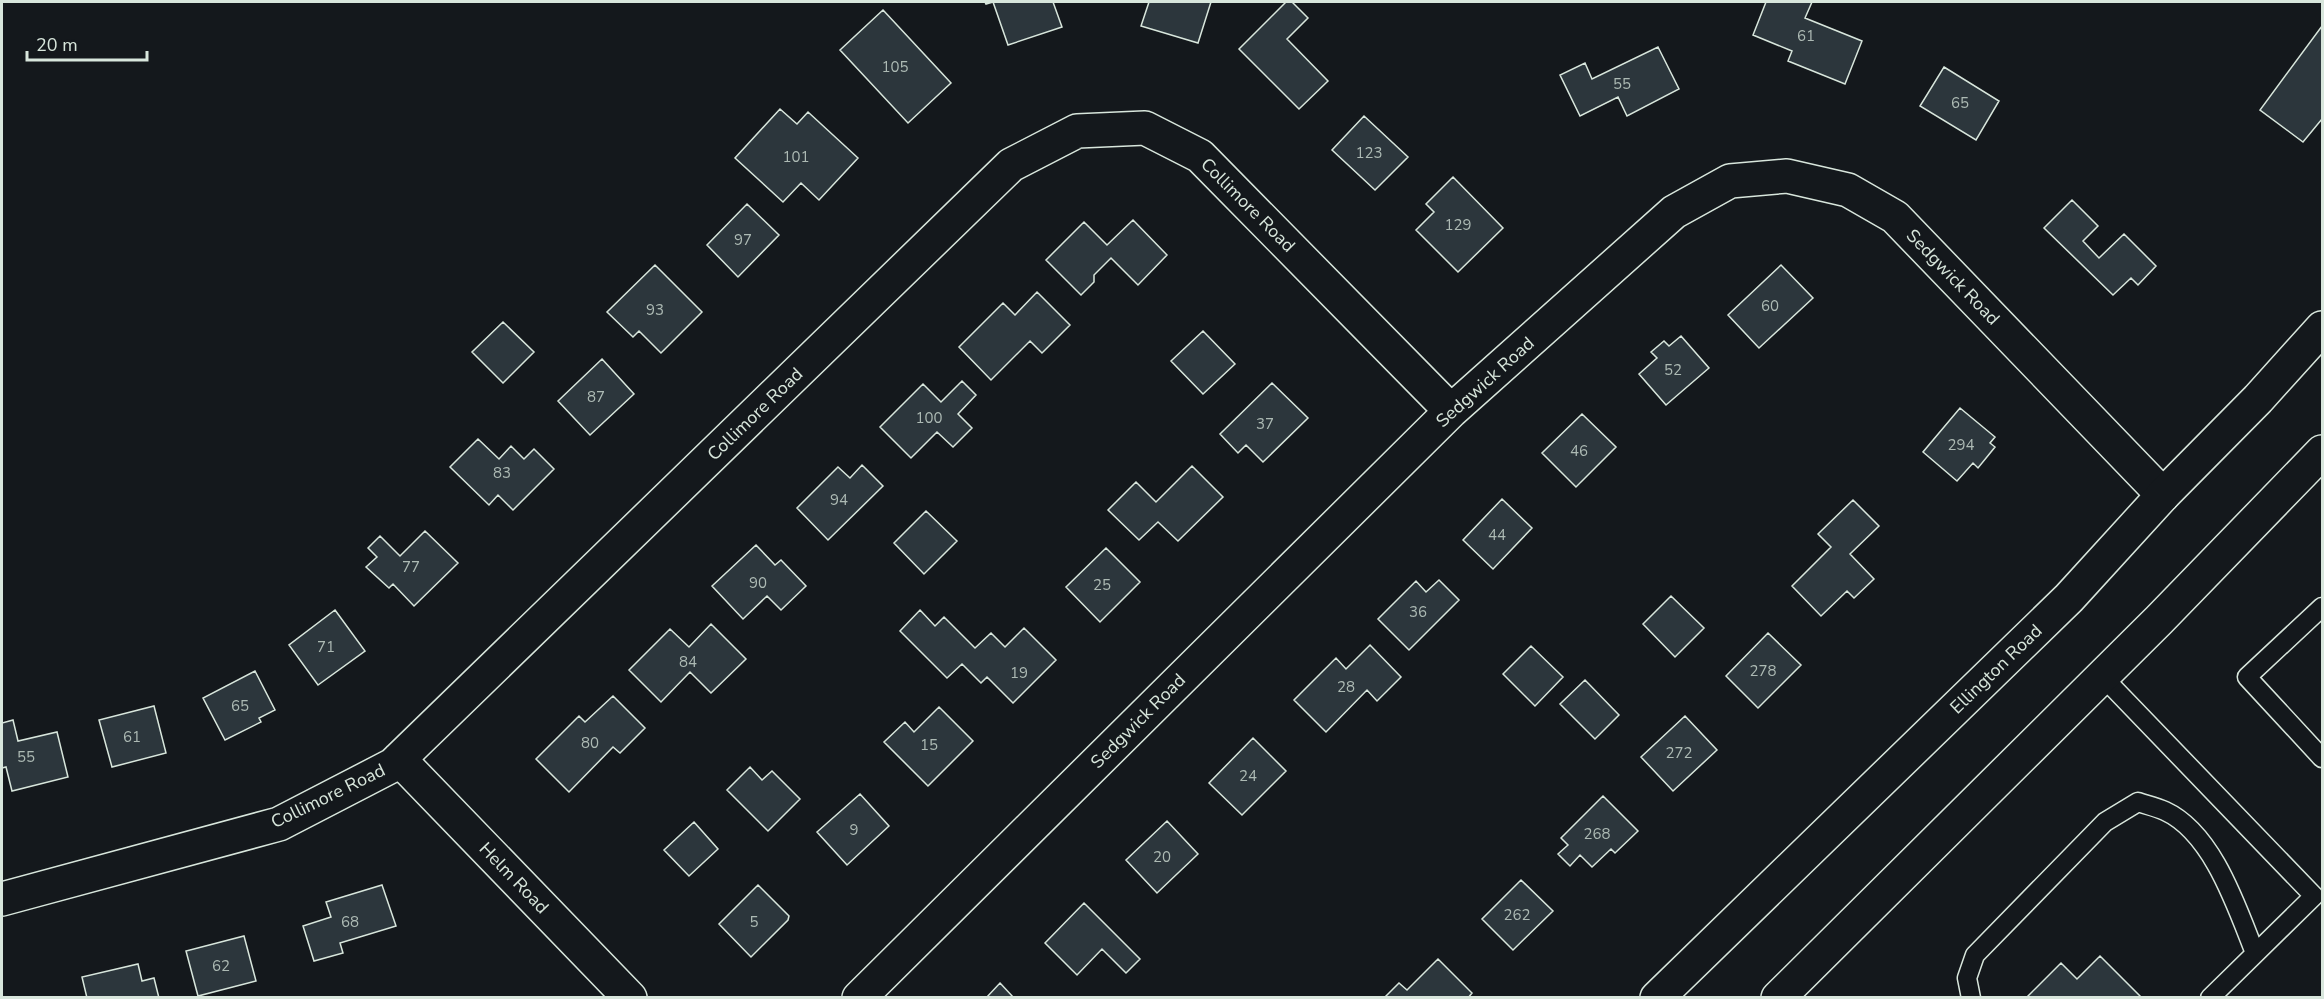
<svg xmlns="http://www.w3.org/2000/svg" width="2324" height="999" font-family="'Nunito Sans',sans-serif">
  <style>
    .building { fill: #2c363c; stroke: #d8e6dc; stroke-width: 1.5 }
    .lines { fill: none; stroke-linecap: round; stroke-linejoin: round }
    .lane-casing { stroke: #d8e6dc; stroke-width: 21 }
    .street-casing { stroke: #d8e6dc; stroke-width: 36 }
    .highway-casing { stroke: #d8e6dc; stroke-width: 36 }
    .lane { stroke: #14181c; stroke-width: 18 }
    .street { stroke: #14181c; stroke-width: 33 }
    .highway { stroke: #14181c; stroke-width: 33 }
    .labels { text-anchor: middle; stroke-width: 4.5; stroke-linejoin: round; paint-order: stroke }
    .number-label { font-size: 15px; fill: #adbab4 }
    .street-label { font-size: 18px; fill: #d8e6dc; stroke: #14181c }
  </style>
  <rect width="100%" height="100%" fill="#14181c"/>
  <path class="building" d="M985,2H1053L1062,27L1008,45L993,2L986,4Z
    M1149,2H1211L1198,43L1141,26Z
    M1286,2H1292L1308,18L1287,39L1328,81L1299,109L1239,49Z
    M1766,2H1812L1805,18L1862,41L1845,84L1788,61L1792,51L1753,35Z
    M883,10L951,83L908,123L840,50Z
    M2322,26V119L2303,142L2260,110Z
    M1658,47L1679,89L1627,116L1618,97L1580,116L1560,75L1585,63L1592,79Z
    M1944,67L1999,101L1976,140L1920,106Z
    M780,109L797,124L808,112L858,158L819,200L801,183L783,202L735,158Z
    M1364,116L1408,157L1375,190L1332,150Z
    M1453,177L1503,228L1458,272L1416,230L1434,212L1426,204Z
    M2072,200L2098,226L2083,241L2099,258L2124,234L2156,266L2138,285L2131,278L2113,295L2044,228Z
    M747,204L779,235L738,277L707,245Z
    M1133,220L1167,255L1138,285L1111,258L1094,275V282L1081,295L1046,260L1084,222L1107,245Z
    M655,265L702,312L661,353L639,331L633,337L607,312Z
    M1781,265L1813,298L1759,348L1728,315Z
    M1037,292L1070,325L1042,353L1030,341L991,380L959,347L1003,303L1015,315Z
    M503,322L534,352L503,383L472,352Z
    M1203,331L1235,364L1203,394L1171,361Z
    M1681,336L1709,368L1666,405L1639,374L1657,358L1651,352L1664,341L1669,346Z
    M602,359L634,394L590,435L558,401Z
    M962,381L976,395L958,414L972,428L953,447L937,432L911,458L880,427L923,384L941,402Z
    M1272,383L1308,418L1263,462L1246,445L1238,453L1220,434Z
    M1960,408L1995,437L1990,443L1995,447L1978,468L1973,463L1957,481L1923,452Z
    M1582,414L1616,447L1576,487L1542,453Z
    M478,439L499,459L511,446L524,459L534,449L554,469L513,510L498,495L489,505L450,467Z
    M862,465L883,486L828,540L797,508L838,467L850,478Z
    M1192,466L1223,497L1178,541L1158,522L1139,540L1108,510L1136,482L1156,502Z
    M1502,499L1532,528L1493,569L1463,540Z
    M1853,500L1879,526L1850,554L1874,579L1854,598L1847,591L1821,616L1792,586L1831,547L1818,534Z
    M926,511L957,541L924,574L894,543Z
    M425,531L458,563L414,606L393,584L389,588L366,567L377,557L368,548L380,536L400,556Z
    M756,545L775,565L781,560L806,586L781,610L767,596L743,619L712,586Z
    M1106,548L1140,582L1100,622L1066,587Z
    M1439,580L1459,600L1409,650L1378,619L1416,581L1426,592Z
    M1671,596L1704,628L1675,657L1643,624Z
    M335,610L365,651L318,685L289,645Z
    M920,610L935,626L944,617L975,648L991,633L1005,647L1024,628L1056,660L1013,703L987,677L981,683L962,664L947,678L900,631Z
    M711,624L746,659L711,693L690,672L661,702L629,670L670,629L689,647Z
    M1768,633L1801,665L1758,708L1726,676Z
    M1370,645L1401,677L1377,701L1367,690L1326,732L1294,700L1336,658L1346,669Z
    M1531,646L1563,677L1535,706L1503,674Z
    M255,671L275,710L259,718L261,722L225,740L203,698Z
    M1585,680L1619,715L1595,739L1560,704Z
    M613,696L645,728L620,753L613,747L569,792L536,759L579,716L585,722Z
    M154,706L166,753L112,767L99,720Z
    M939,707L973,741L928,786L884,742L905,722L914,732Z
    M1685,716L1717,750L1673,791L1641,757Z
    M13,720L18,741L57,732L68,777L12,791L6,767L2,768V723Z
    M1253,738L1286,771L1242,815L1209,783Z
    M750,767L762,780L772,771L800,799L768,831L727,790Z
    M860,794L889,826L847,865L817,832Z
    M1603,796L1638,831L1615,853L1611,849L1592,867L1580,855L1570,866L1558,854L1568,845L1561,838Z
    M1167,821L1198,854L1157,893L1126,860Z
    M694,822L718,849L689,876L664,850Z
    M1521,880L1553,911L1513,950L1482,919Z
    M382,885L396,926L340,943L343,953L314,961L303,926L331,917L326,902Z
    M758,885L789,916L788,920L751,957L719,924Z
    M1084,903L1140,959L1126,973L1102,949L1077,975L1045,943Z
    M244,936L256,981L198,996L186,951Z
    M2100,956L2142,998H2026L2061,963L2077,979Z
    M1438,959L1472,993L1468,998H1384L1399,983L1407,990Z
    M138,964L142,981L154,978L159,998H87L82,977Z
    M1000,983L1014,998H986Z"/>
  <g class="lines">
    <g class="lane-casing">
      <path id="lane" d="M2322,607L2247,677L2322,758
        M2102,676L2314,896L2210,998
        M1971,998L1967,978L1975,955L2105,822L2138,802C2147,805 2156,807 2165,811C2213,833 2237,908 2255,953"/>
    </g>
    <g class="street-casing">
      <path id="street" d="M399,759L630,998
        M2,899L279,824L393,765L1011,165L1077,131L1145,128L1200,156L1451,411
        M859,998L1451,411L1674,212L1730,181L1787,176L1848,190L1895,217L2163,495"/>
    </g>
    <g class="highway-casing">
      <path id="highway" d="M1657,998L2069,598L2163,495L2258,399L2322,328
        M1778,998L2159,620L2322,452"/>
    </g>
    <use href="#lane" class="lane"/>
    <use href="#street" class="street"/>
    <use href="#highway" class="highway"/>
  </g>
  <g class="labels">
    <g class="number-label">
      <text x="1806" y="41">61</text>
      <text x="895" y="72">105</text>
      <text x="1622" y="89">55</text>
      <text x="1960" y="108">65</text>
      <text x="1369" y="158">123</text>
      <text x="796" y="162">101</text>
      <text x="1458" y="230">129</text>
      <text x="743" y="245">97</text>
      <text x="1770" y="311">60</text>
      <text x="655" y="315">93</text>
      <text x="1673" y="375">52</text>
      <text x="596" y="402">87</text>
      <text x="929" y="423">100</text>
      <text x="1265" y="429">37</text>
      <text x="1961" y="450">294</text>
      <text x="1579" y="456">46</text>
      <text x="502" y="478">83</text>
      <text x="839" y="505">94</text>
      <text x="1497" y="540">44</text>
      <text x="411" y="572">77</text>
      <text x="758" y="588">90</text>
      <text x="1102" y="590">25</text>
      <text x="1418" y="617">36</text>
      <text x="326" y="652">71</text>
      <text x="688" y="667">84</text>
      <text x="1763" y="676">278</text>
      <text x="1019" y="678">19</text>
      <text x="1346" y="692">28</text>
      <text x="240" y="711">65</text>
      <text x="132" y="742">61</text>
      <text x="590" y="748">80</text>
      <text x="929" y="750">15</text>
      <text x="1679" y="758">272</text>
      <text x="26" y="762">55</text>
      <text x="1248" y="781">24</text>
      <text x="854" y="835">9</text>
      <text x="1597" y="839">268</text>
      <text x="1162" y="862">20</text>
      <text x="1517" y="920">262</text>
      <text x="350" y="927">68</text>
      <text x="754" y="927">5</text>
      <text x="221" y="971">62</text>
    </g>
    <g class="street-label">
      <text transform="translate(1248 205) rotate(45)" y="6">Collimore Road</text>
      <text transform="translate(1953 277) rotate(46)" y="6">Sedgwick Road</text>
      <text transform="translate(1485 382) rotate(-42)" y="6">Sedgwick Road</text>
      <text transform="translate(755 414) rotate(-44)" y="6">Collimore Road</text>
      <text transform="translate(1996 669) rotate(-44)" y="6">Ellington Road</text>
      <text transform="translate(1138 721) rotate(-45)" y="6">Sedgwick Road</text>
      <text transform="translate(328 796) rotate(-26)" y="6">Collimore Road</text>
      <text transform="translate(514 878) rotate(46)" y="6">Helm Road</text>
    </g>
  </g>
  <rect width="2324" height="999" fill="none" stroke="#d8e6dc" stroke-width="6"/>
  <path d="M27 51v9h120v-9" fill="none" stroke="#d8e6dc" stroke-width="3"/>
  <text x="36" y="51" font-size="18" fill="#d8e6dc" stroke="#14181c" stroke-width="4.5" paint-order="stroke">20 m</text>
</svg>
